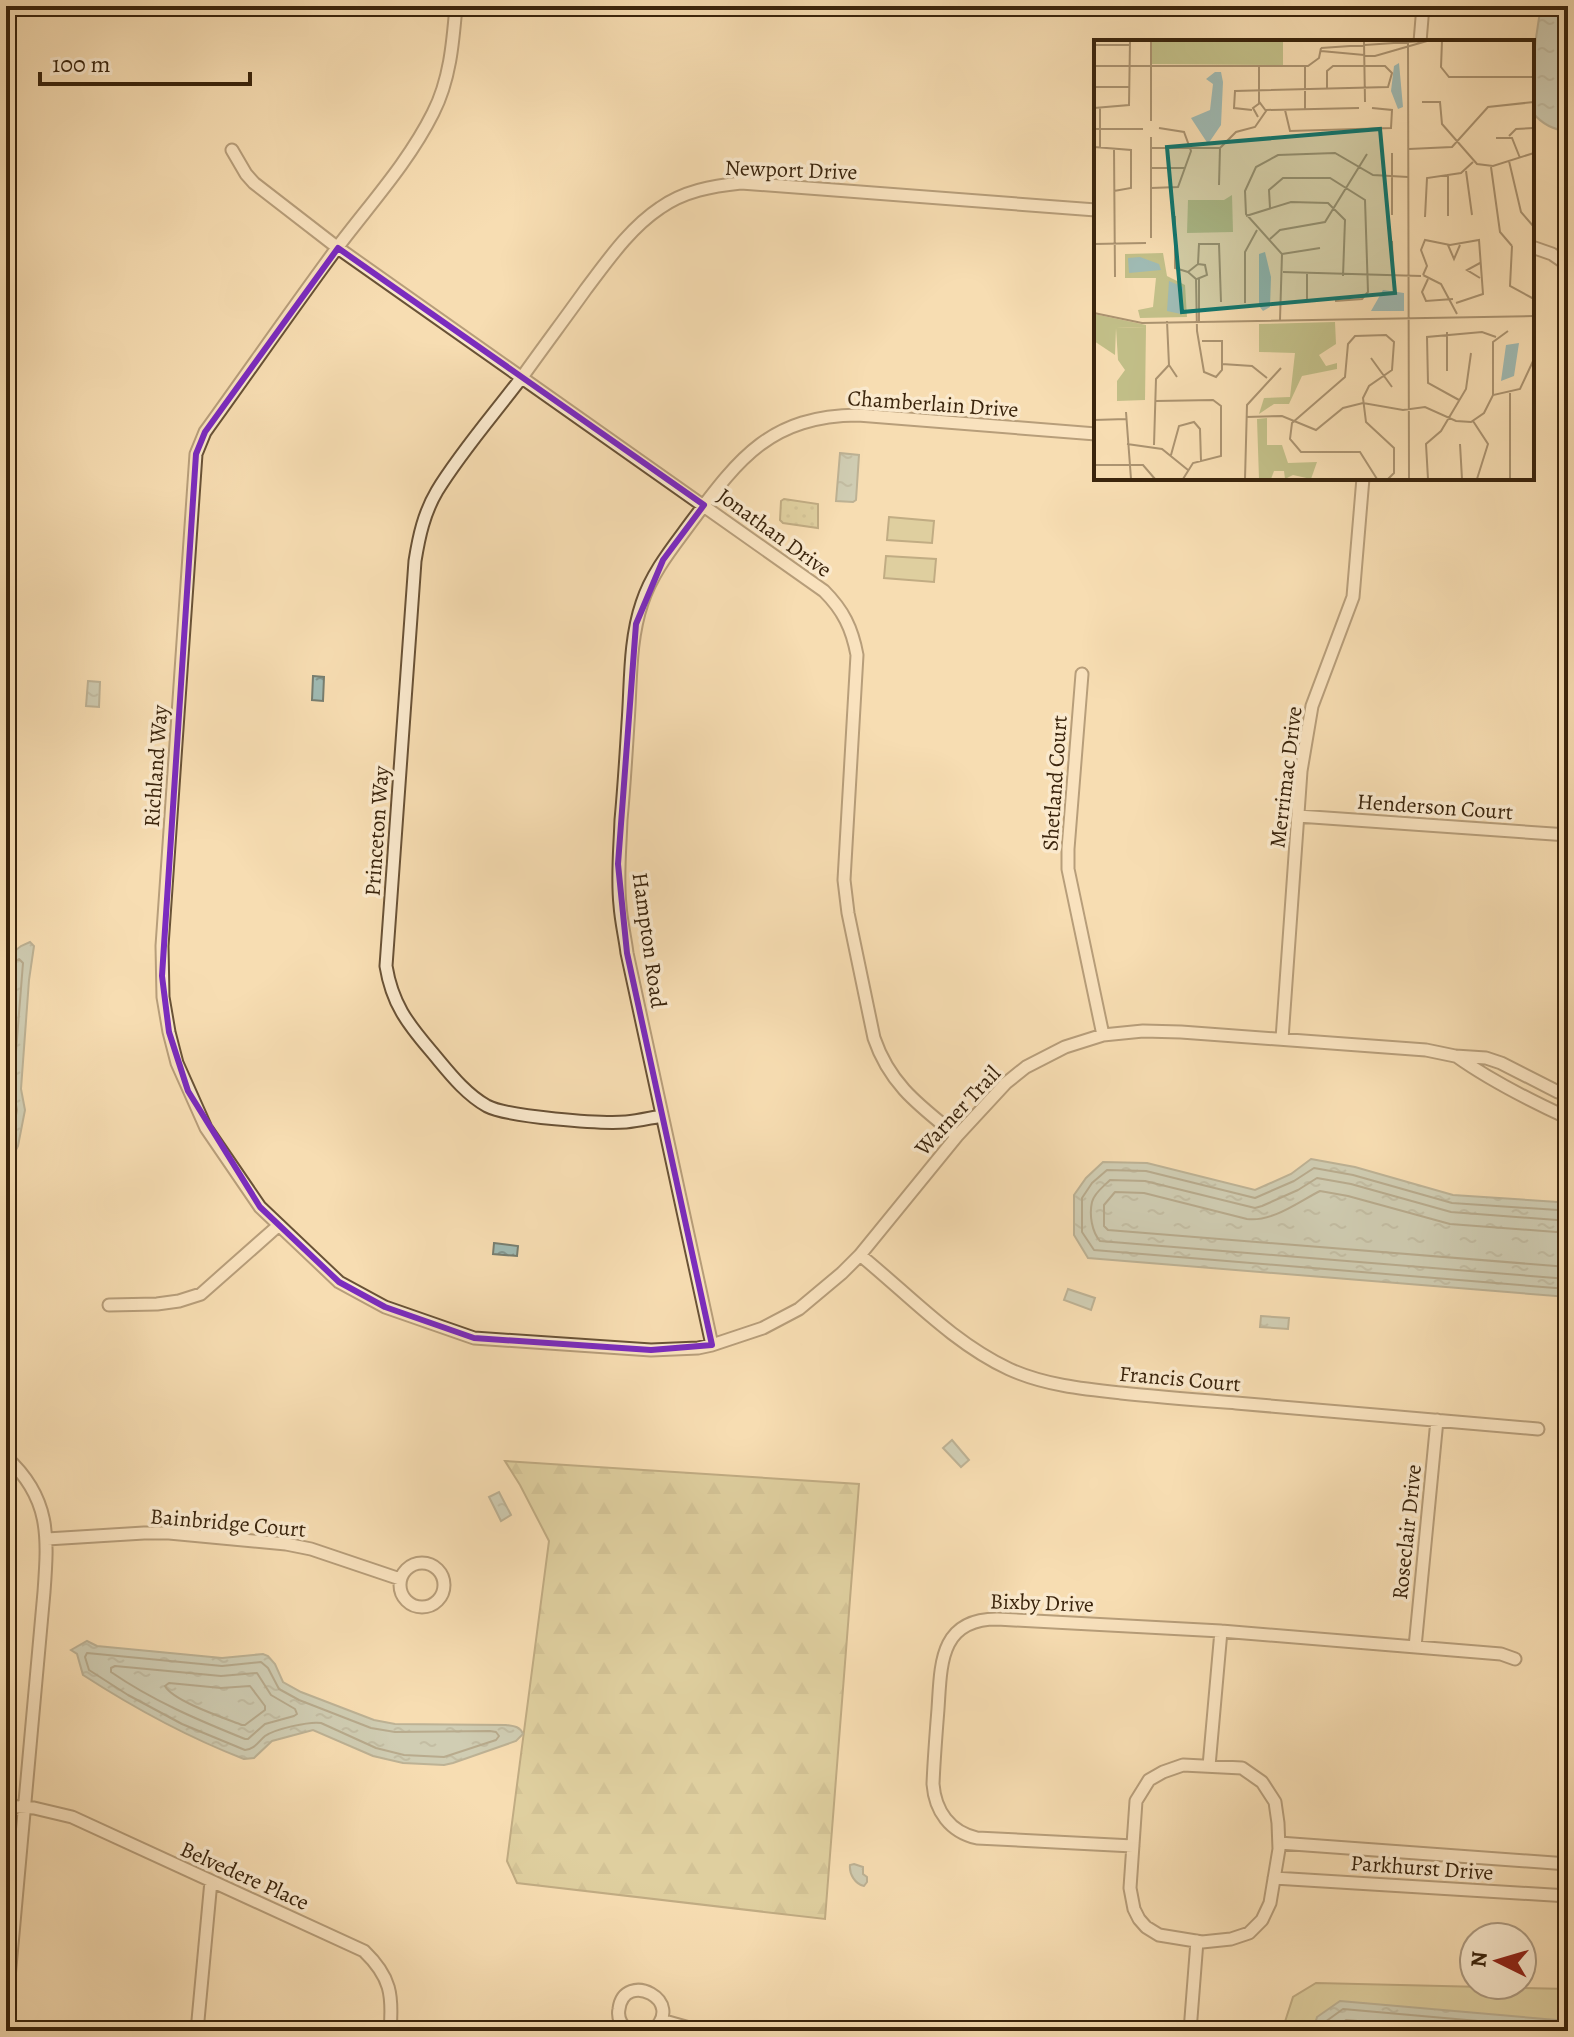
<svg xmlns="http://www.w3.org/2000/svg" width="1574" height="2037" font-family="Alegreya,serif">
  <style>
    .grass { fill: #c2bf88; stroke: #7e724a; stroke-width: 2 }
    .forest { fill: url(#forest-firs); stroke: #7e724a; stroke-width: 2 }
    .park { fill: url(#park-dots); stroke: #7e724a; stroke-width: 2 }
    .water { fill: url(#water-ripples); stroke: #777e70; stroke-width: 2 }
    .lines { fill: none; stroke-linecap: round; stroke-linejoin: round }
    .shore { stroke: #6c6f60; stroke-width: 2 }
    .minor-casing { stroke: #695236; stroke-width: 15 }
    .minor { stroke: #fae9cd; stroke-width: 11 }
    .marked { fill: none; stroke: #7b2cbf; stroke-width: 6; stroke-linejoin: round }
    .labels { text-anchor: middle; stroke-width: 7; stroke-linejoin: round; paint-order: stroke }
    .street-label { font-size: 22px; fill: #3a240c; stroke: #fae9cd }
    .inset-road { fill: none; stroke: #ab9370; stroke-width: 2 }
    .view { fill: #0f766e; fill-opacity: 0.15; stroke: #0f766e; stroke-width: 4 }
    .inset-edge { fill: none; stroke: #3a240c; stroke-width: 4 }
  </style>
  <defs>
    <pattern id="forest-firs" width="22" height="20" patternUnits="userSpaceOnUse" patternTransform="scale(2)"><rect width="22" height="20" fill="#c2bf88"/><path d="M5 1l3.5 6h-7zM16 11l3.5 6h-7z" fill="#a7a474"/></pattern>
    <pattern id="park-dots" width="8" height="8" patternUnits="userSpaceOnUse" patternTransform="scale(2)"><rect width="8" height="8" fill="#c2bf88"/><path d="M2 2h.1M6 6h.1" fill="none" stroke="#a7a474" stroke-width="1.8" stroke-linecap="round"/></pattern>
    <pattern id="water-ripples" width="26" height="14" patternUnits="userSpaceOnUse" patternTransform="scale(2)"><rect width="26" height="14" fill="#9fbab3"/><path d="M2 4q2-2 4 0t4 0M15 11q2-2 4 0t4 0" fill="none" stroke="#839790"/></pattern>
  </defs>
  <rect width="100%" height="100%" fill="#f7ddb2"/>
  <filter id="stains"><feTurbulence type="fractalNoise" baseFrequency=".0025" numOctaves="4"/><feColorMatrix values="0 0 0 0 .2 0 0 0 0 .09 0 0 0 0 .02 0 0 0 .5 -.17"/></filter>
  <radialGradient id="worn" r=".72"><stop offset=".6" stop-color="#630" stop-opacity="0"/><stop offset="1" stop-color="#630" stop-opacity=".3"/></radialGradient>
  <path class="grass" d="M889,517L934,521L932,543L887,540Z
    M886,556L936,559L934,582L884,578Z
    M1316,1983L1568,1989V2031H1282L1293,1997Z"/>
  <path class="forest" d="M505,1461L859,1484L825,1919L517,1883L507,1861L549,1541L520,1485Z"/>
  <path class="park" d="M784,499L818,504V528L783,523L780,520L781,501Z"/>
  <path class="water" d="M1541,6H1568V131C1553,130 1542,124 1533,113C1530,77 1535,41 1541,6Z
    M840,453L859,455L856,500L853,502L836,501Z
    M313,676L324,677L323,701L312,700Z
    M88,681L100,682L99,707L86,706Z
    M30,942L34,946L29,980L21,1089L25,1110L18,1146L16,1150L6,1151V958L21,946Z
    M1311,1159L1355,1167L1453,1195L1558,1202L1568,1197V1297L1088,1258L1074,1235V1195L1086,1178L1103,1162L1147,1163L1255,1190L1291,1174Z
    M494,1243L518,1246L517,1256L493,1254Z
    M1068,1289L1095,1298L1091,1310L1064,1300Z
    M1261,1316L1289,1318L1288,1329L1260,1327Z
    M952,1440L969,1460L961,1467L943,1448Z
    M499,1492L511,1515L501,1521L489,1497Z
    M87,1641L97,1646L222,1658L263,1654L268,1656L275,1664L283,1682L301,1692L374,1720L395,1724L506,1725C513,1726 520,1726 523,1734L516,1741L453,1763L444,1765L403,1763L373,1756L313,1730L272,1741L254,1758L244,1759C187,1737 134,1708 83,1675L77,1654L71,1650Z
    M854,1864L863,1867V1874L867,1877V1882L864,1886C855,1884 849,1874 850,1865Z
    M1340,2001L1568,2021V2031H1313L1317,2017Z"/>
  <g class="lines">
    <path class="shore" d="M6,964L12,963L19,959L23,963L13,1089L17,1110L11,1141L6,1144
      M1568,1206L1558,1210L1452,1203L1353,1175L1314,1168L1294,1181L1255,1198L1146,1171L1107,1170L1092,1183L1082,1198V1232L1094,1250L1568,1289
      M1568,1217L1557,1220L1451,1212L1351,1184L1317,1178L1298,1190L1262,1206L1255,1208L1145,1181L1110,1180C1104,1186 1094,1193 1092,1202C1089,1215 1092,1232 1100,1241L1568,1279
      M1568,1230L1556,1232L1450,1224L1348,1196L1320,1191C1298,1202 1273,1222 1247,1219L1144,1193L1115,1192L1104,1205V1226L1108,1230L1568,1267
      M87,1653L222,1666L261,1662L268,1668L279,1689L299,1700L371,1728L395,1732L490,1731L496,1732L499,1736L496,1740L444,1757L404,1755L376,1748L321,1723C310,1721 275,1729 265,1736C258,1742 255,1749 245,1750L182,1724L128,1695L89,1670L85,1657Z
      M115,1666L221,1676L257,1673L271,1695L295,1709L297,1714L294,1716L265,1724L248,1739H245C198,1720 153,1701 111,1672V1668Z
      M169,1683L221,1688L250,1686L265,1706V1710L245,1725H242C224,1718 173,1701 165,1686Z
      M1321,2031L1325,2022L1343,2009L1568,2029
      M1332,2031L1346,2020L1475,2031"/>
    <g class="minor-casing">
      <path id="minor" d="M456,6C453,42 450,80 433,113C408,163 370,204 337,248C292,309 249,371 205,432L196,454L162,946L163,997L169,1032L177,1063L206,1128L260,1207L339,1282L385,1307L474,1338L651,1350L698,1348L712,1345L763,1328L799,1309L842,1273L860,1255L957,1136L1006,1083L1026,1067L1065,1047L1103,1035L1143,1031L1181,1032L1426,1050L1455,1056L1486,1058L1501,1063L1558,1092L1568,1095
        M6,30L8,6
        M1420,42L1423,6
        M232,150L246,174L254,183L338,248L824,591C843,610 852,628 857,655L844,880L848,913L874,1038C890,1085 920,1106 957,1136
        M1532,247L1552,254L1568,265
        M1082,674L1068,849V869L1103,1035
        M1298,816L1568,835
        M1282,1039L1301,771L1312,706L1353,597L1363,478
        M1456,1056C1491,1081 1529,1100 1568,1118
        M662,1116C650,1118 638,1121 626,1122C601,1124 508,1117 487,1106C464,1093 448,1071 431,1051C407,1023 392,1003 386,966L415,561C419,536 424,513 437,491C462,450 496,412 525,373C545,345 566,317 586,289C608,260 630,228 660,208C684,191 712,186 741,183L1096,210
        M860,1255C908,1294 953,1343 1009,1369C1044,1385 1083,1389 1121,1393C1159,1397 1198,1400 1236,1403C1337,1411 1437,1421 1538,1429
        M109,1305L157,1304L179,1301L201,1294L279,1225
        M712,1345L627,953C625,937 621,921 620,905C617,877 620,849 621,820C624,788 626,756 628,723C631,684 629,641 642,603C652,572 673,547 692,521C740,457 771,416 858,415L1096,434
        M6,1457C51,1498 48,1537 44,1592L6,2011
        M47,1539L144,1533H169L286,1544L311,1549L400,1579
        M400 1585a22 22 0 1 1 44 0a22 22 0 1 1-44 0Z
        M1415,1647L1437,1420
        M1183,1765L1242,1768L1262,1782L1275,1802L1278,1823L1279,1849L1270,1903L1262,1920L1249,1933L1231,1939L1202,1942L1159,1935L1146,1927L1139,1919L1134,1909L1130,1888L1136,1801L1149,1780L1163,1772Z
        M1209,1766L1221,1631
        M6,1806L34,1808L72,1817L364,1951C391,1977 393,1995 390,2031
        M1279,1843L1568,1864
        M1133,1846L977,1838C950,1832 935,1811 933,1784C934,1759 936,1734 938,1709C941,1665 939,1619 997,1619L1221,1631L1501,1654L1515,1659
        M1274,1878L1568,1896
        M661,2020L700,2031
        M197,2031L211,1881
        M629,2031C622,2026 617,2019 619,2009C624,1969 688,2001 652,2031
        M1190,2031L1197,1941"/>
    </g>
    <use href="#minor" class="minor"/>
  </g>
  <path d="M0 0H1574V2037H0ZM338,248L704,505L663,560L636,624L618,864L627,953L712,1345L651,1350L474,1338L385,1307L339,1282L260,1207L188,1091L169,1032L162,976L196,454L205,432Z" fill="#f7ddb2" fill-opacity=".55" fill-rule="evenodd"/>
  <path class="marked" d="M338,248L704,505L663,560L636,624L618,864L627,953L712,1345L651,1350L474,1338L385,1307L339,1282L260,1207L188,1091L169,1032L162,976L196,454L205,432Z"/>
  <g class="labels">
    <g class="street-label">
      <text transform="translate(791 169) rotate(2)" y="8">Newport Drive</text>
      <text transform="translate(933 403) rotate(4)" y="8">Chamberlain Drive</text>
      <text transform="translate(775 532) rotate(36)" y="8">Jonathan Drive</text>
      <text transform="translate(155 766) rotate(-86)" y="8">Richland Way</text>
      <text transform="translate(1285 777) rotate(-83)" y="8">Merrimac Drive</text>
      <text transform="translate(1054 783) rotate(-86)" y="8">Shetland Court</text>
      <text transform="translate(1435 806) rotate(4)" y="8">Henderson Court</text>
      <text transform="translate(376 831) rotate(-86)" y="8">Princeton Way</text>
      <text transform="translate(650 940) rotate(82)" y="8">Hampton Road</text>
      <text transform="translate(957 1110) rotate(-47)" y="8">Warner Trail</text>
      <text transform="translate(1180 1378) rotate(5)" y="8">Francis Court</text>
      <text transform="translate(228 1522) rotate(5)" y="8">Bainbridge Court</text>
      <text transform="translate(1406 1532) rotate(-84)" y="8">Roseclair Drive</text>
      <text transform="translate(1042 1602) rotate(2)" y="8">Bixby Drive</text>
      <text transform="translate(1422 1867) rotate(4)" y="8">Parkhurst Drive</text>
      <text transform="translate(245 1875) rotate(24)" y="8">Belvedere Place</text>
    </g>
  </g>
  <g transform="translate(1094 40)">
    <rect width="440" height="440" fill="#f7ddb2"/>
    <path d="M69,213L73,236L91,245L93,277L46,278L44,270L59,267L62,238H31V214ZM0,274L52,285V287L22,288L21,315L0,301Z" fill="#c2bf88"/>
    <path d="M138,155L139,192L93,193L94,160H130ZM241,282L242,304L225,315L232,326L243,323V329L208,336L195,364H180L165,374L170,358L196,357L201,313L165,312V284ZM52,287L51,360L23,361V341L31,330L24,320L22,288ZM173,378V405H188L194,423L223,422L217,439L199,435L191,439L190,431H180L177,439H165L163,379Z" fill="#c2bf88"/>
    <path d="M58,1H189V25L58,24Z" fill="#c2bf88"/>
    <path d="M305,23L309,67L304,69L297,51L300,26ZM121,32H127L129,42L127,85L114,104L97,78L116,70L119,44L112,39ZM171,212L177,237L176,267L169,271L165,266V214ZM46,217L65,224L67,230L35,233L34,218ZM75,241L89,247L87,274L73,271ZM289,250L310,253V271H277ZM425,303L420,336L407,341L412,305Z" fill="#9fbab3"/>
    <path class="inset-road" d="M270,1L271,62M314,1L315,439M348,1L347,27L355,37H440M0,5H36M227,8L329,1M227,11L281,16L333,1M0,26H214L225,18L227,8M165,26V63M211,26V69M0,47V1M0,47H36M328,62H346L348,84L383,124L399,126L440,113M0,68L35,65L36,1M158,70L140,68L141,51L294,47L298,33L291,26H239L233,31V48M172,70L265,68M191,70L196,91L297,88L298,70L278,68M57,81V1M0,89H49M415,96L422,89L440,88M57,97V198M402,98H418L426,118M0,107L37,110V148L20,151M6,107V68M20,108L21,237M57,108H126M126,108L142,92L161,87L172,71L166,63L159,68L164,77M315,109L358,107L394,67L440,62M298,113V175M415,121L427,172L440,187M397,127L406,192L418,206M58,128H91M372,131L378,175M354,134V176M125,145L126,108M57,148L84,147L97,111L90,92L65,88M176,168L175,150L189,138H236L271,160L274,252L268,259L241,261M81,176V228L94,232M152,176L197,162L234,163L251,180L249,236M331,177L333,138L367,133L379,122M176,199L186,190L231,182L273,114M298,201L299,238M0,204L52,203M354,205L360,219L366,205M418,206L416,246L440,259M188,214L226,208M104,224L94,232L102,239L103,291L110,332L122,337L128,330V301H108M104,224L105,204H125L127,262M189,232L327,236M213,232V261M329,235L333,226L327,210L331,200L356,205L385,200L389,254L362,263M329,235L347,244L363,274M386,238L373,230L386,223M103,239L113,235L111,225L104,224M334,239L328,252L332,261L359,259M151,263V212L163,190M0,273L48,283L440,276M186,280L188,214L152,174L151,151L162,127L184,115L241,113L279,135L314,137M73,281L75,325L83,337M105,281V239M353,292V331M277,318L298,347M128,324L158,326L173,338M416,353V439M399,355V302L414,291M365,360L334,343L333,297L388,292L402,297M62,361L119,360L127,366V416L99,423L89,439M32,372L37,439M152,377L188,376L222,390L249,368L269,363L309,370L331,367L362,381L377,382L390,373L399,355L426,349L440,319M0,380L32,379M379,381L394,404L383,439M33,404L68,409L94,430M366,404L368,439M60,405L62,339L75,325M77,415L85,386L100,382L106,389L107,421M0,425H49L61,439M151,439L153,365L187,328M283,439L266,412H207L196,399L198,383L251,337L254,304L261,296L292,295L300,302L298,330L275,346L269,358L272,382L300,408V433L294,439M334,439L332,404L347,391L372,349L377,313"/>
    <path class="view" d="M286,89L301,253L88,272L73,107Z"/>
    <rect width="440" height="440" class="inset-edge"/>
  </g>
  <rect width="1574" height="2037" fill="none" stroke="#f7ddb2" stroke-width="32"/>
  <rect x="8" y="8" width="1558" height="2021" fill="none" stroke="#3a240c" stroke-width="4"/>
  <rect x="16" y="16" width="1542" height="2005" fill="none" stroke="#3a240c" stroke-width="2"/>
  <g transform="translate(1498 1961) rotate(275)"><circle r="38" fill="#fae9cd" stroke="#ad9a80" stroke-width="2"/>
  <path d="M0-6L14 30L0 20L-14 30Z" fill="#8f2418"/>
  <text y="-12" font-size="22" font-weight="bold" text-anchor="middle" fill="#3a240c">N</text>
  </g>
  <path d="M40 72v12h210v-12" fill="none" stroke="#3a240c" stroke-width="4"/>
  <text x="52" y="72" font-size="24" fill="#3a240c" stroke="#fae9cd" stroke-width="6" paint-order="stroke">100 m</text>
  <rect width="100%" height="100%" filter="url(#stains)"/>
  <rect width="100%" height="100%" fill="url(#worn)"/>
</svg>
